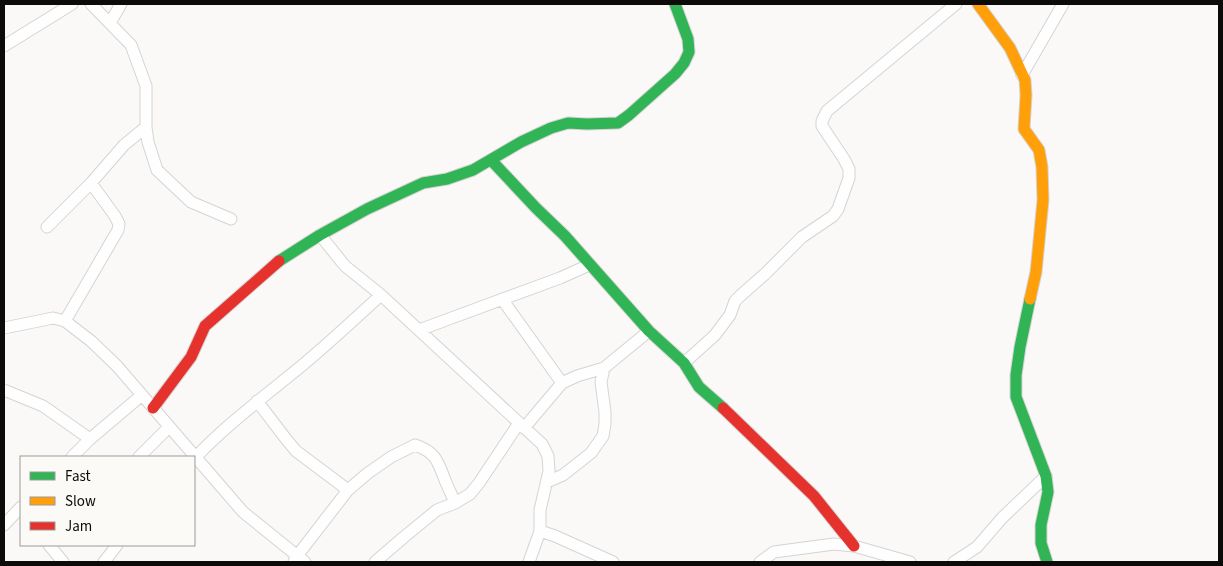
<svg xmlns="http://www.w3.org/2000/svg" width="1223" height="566" font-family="'Source Sans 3',sans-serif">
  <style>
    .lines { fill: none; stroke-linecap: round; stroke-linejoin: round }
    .street-casing { stroke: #d5d4d3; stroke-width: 13 }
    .fast-casing { stroke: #d5d4d3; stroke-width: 13 }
    .slow-casing { stroke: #d5d4d3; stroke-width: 13 }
    .jam-casing { stroke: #d5d4d3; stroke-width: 13 }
    .street { stroke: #fefefe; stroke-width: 11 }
    .fast { stroke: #30b455; stroke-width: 11 }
    .slow { stroke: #ff9f0a; stroke-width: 11 }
    .jam { stroke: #e5322d; stroke-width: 11 }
  </style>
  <rect width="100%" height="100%" fill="#faf9f7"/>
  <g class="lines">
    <g class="street-casing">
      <path id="street" d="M91,4L131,45L146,86V127L148,142L157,170L191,202L231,219
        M110,23L121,4
        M4,46L72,4
        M1022,75L1063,4
        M47,227L91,183L124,145L146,127
        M320,235L345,266L381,295L542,444L548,456L549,471L540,510V531L529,562
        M502,299L562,383
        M65,321L118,230L119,224L115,216L91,183
        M4,328L53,318L65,321L91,341L117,366L243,512L305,562
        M419,330L560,278L589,265
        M684,363L715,335L730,315L735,301L740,296L765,274L802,237L833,216L838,209L849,178V169L844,159L822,126V121L827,111L956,4
        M4,390L43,406L90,439
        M257,401L286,439L296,451L348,490L368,473L391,457L415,445C436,452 438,462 445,480C448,488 452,495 455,503
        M524,428L562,383L577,376L604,368L649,331
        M72,457L90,439L142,395
        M139,457L169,427
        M194,459C223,428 256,403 289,376C321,351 350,323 381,295
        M547,482L563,475L591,453L603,436L605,424V412L601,382L604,368
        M4,525L21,507
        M540,531L555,536L613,562
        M49,545L63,562
        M104,562L117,545
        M294,562L297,556L348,490
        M375,562L404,537L437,510L455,503L470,494L479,483L519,423
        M760,562L774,552L834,544L854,546L910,562
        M954,562L977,547L1002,518L1046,476"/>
    </g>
    <g class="fast-casing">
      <path id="fast" d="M491,160L536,208L565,236L649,331L684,363L699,387L723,408
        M279,261L320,235L367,209L423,183L447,179L473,170L521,142L551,128L568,123L587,124L618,123L629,115L675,74L684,63L689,52L688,39L675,4
        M1030,299L1020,347L1016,375V397L1046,476L1048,492L1041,525V543L1047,562"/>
    </g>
    <g class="slow-casing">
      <path id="slow" d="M978,4L1010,48L1025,80L1026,95L1024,129L1039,150L1042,167L1043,200L1036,272L1030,299"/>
    </g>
    <g class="jam-casing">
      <path id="jam" d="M153,408L191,357L205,326L279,261
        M723,408L814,496L854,546"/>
    </g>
    <use href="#street" class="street"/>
    <use href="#fast" class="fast"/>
    <use href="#slow" class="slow"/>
    <use href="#jam" class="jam"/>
  </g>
  <rect width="1223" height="566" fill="none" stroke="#0c0b0a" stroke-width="10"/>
  <rect x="20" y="456" width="175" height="90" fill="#fbfaf6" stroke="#9b9a98"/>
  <rect x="30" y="472" width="25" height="8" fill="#30b455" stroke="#9b9a98"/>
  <text x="65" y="481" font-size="15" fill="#0c0b0a">Fast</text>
  <rect x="30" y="497" width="25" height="8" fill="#ff9f0a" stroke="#9b9a98"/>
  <text x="65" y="506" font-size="15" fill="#0c0b0a">Slow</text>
  <rect x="30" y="522" width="25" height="8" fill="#e5322d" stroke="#9b9a98"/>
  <text x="65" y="531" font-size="15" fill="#0c0b0a">Jam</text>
</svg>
